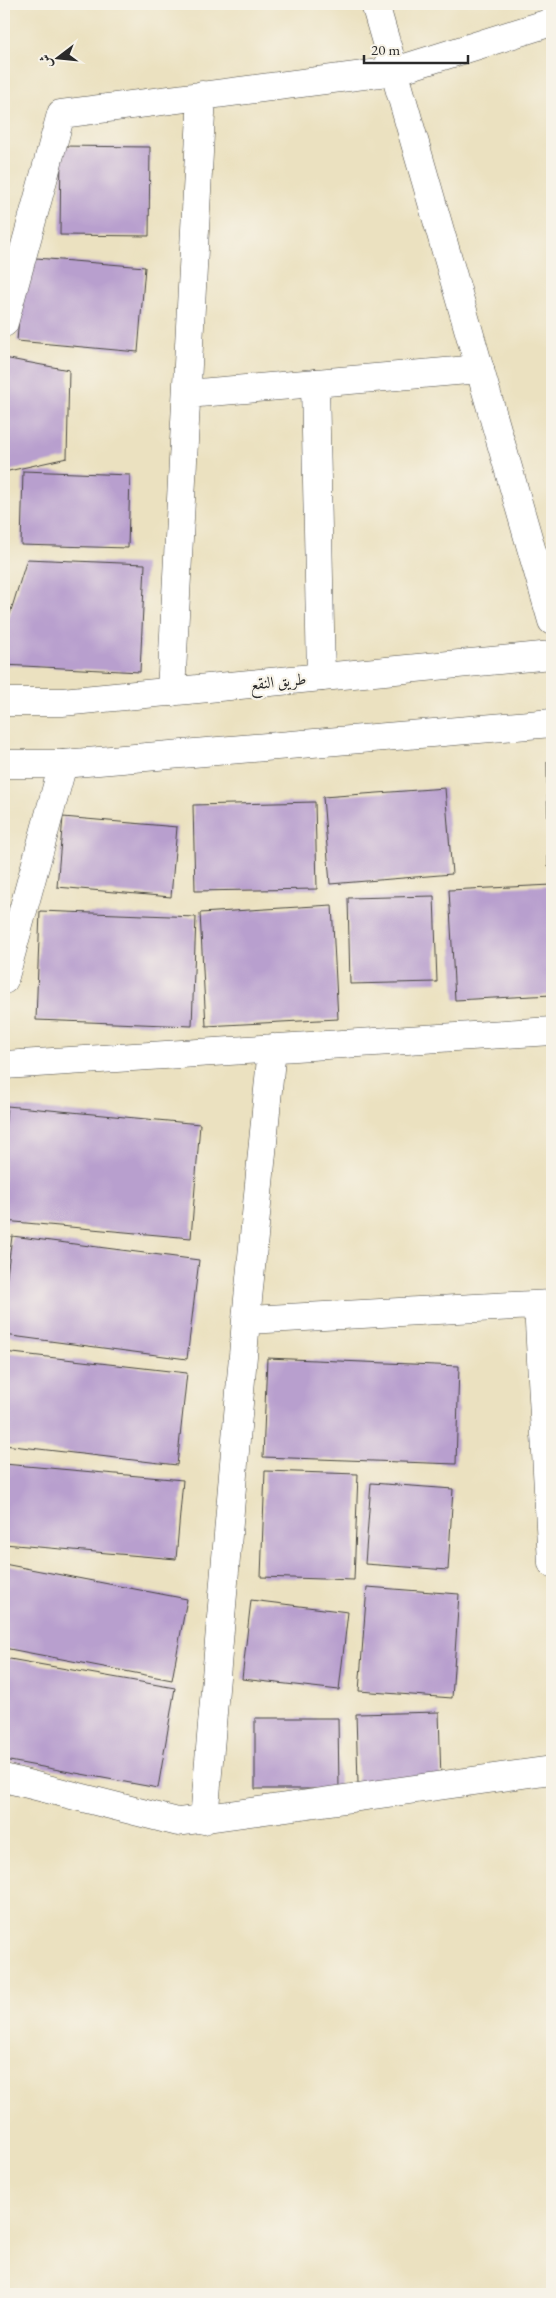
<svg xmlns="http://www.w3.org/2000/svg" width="556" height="2298" font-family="'EB Garamond',Amiri,serif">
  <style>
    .building { fill: #b89fce }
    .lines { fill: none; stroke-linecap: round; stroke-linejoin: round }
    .street-casing { stroke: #484641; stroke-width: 29 }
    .secondary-casing { stroke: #484641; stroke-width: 29 }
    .street { stroke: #fff; stroke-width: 28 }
    .secondary { stroke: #fff; stroke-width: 28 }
    .labels { text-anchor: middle; stroke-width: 4.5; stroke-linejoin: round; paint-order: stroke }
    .street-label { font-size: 16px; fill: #2b2b2b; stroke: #f7f3e8 }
  </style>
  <rect width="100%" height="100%" fill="#f7f3e8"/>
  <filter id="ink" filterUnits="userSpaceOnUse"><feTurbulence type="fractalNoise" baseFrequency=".02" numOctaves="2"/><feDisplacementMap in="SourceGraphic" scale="10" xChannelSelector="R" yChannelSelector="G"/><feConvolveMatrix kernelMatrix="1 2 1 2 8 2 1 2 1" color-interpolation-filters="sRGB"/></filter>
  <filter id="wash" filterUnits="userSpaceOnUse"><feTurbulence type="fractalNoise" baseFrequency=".0096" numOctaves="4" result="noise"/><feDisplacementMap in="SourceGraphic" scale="20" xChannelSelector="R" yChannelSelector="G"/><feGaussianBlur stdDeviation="1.12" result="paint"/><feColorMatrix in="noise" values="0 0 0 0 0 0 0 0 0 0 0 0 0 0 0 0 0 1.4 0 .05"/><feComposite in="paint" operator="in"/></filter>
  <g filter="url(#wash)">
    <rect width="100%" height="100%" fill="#ebe1c0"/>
    <g id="blocks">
      <path class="building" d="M61,146L150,147L149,236L60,235Z
        M24,257L145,267L138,352L17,341Z
        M4,358L69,370L67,458L4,472Z
        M23,471L130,475L128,548L21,545Z
        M27,559L145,564L140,672L4,665V633Z
        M547,762H552V866H548Z
        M445,788L452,874L330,884L323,797Z
        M315,802L317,889L195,891L193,805Z
        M63,817L177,827L171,897L57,887Z
        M552,885V995L455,1000L449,890Z
        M434,896L437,982L350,984L348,898Z
        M332,905L338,1019L206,1026L200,913Z
        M40,911L196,917L192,1026L36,1020Z
        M7,1106L200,1124L191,1238L4,1221V1142Z
        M12,1236L199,1260L187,1359L4,1335V1299Z
        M4,1352L187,1373L177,1465L4,1445Z
        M267,1358L459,1366L456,1464L263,1457Z
        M4,1464L183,1480L176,1559L4,1544Z
        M265,1471L358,1474L354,1580L261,1577Z
        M371,1483L453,1489L448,1570L365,1564Z
        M4,1564L187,1599L172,1680L4,1648Z
        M367,1587L459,1594L452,1698L359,1691Z
        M251,1600L348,1612L339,1690L242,1679Z
        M4,1658L175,1688L158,1788L4,1760Z
        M439,1712L441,1781L358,1783L356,1714Z
        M255,1718H338L339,1789H255Z"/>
    </g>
  </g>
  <g filter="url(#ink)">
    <use href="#blocks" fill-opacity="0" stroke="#484641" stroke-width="1"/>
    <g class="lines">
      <g class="street-casing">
        <path id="street" d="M4,323L61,114L395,71L552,22
          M315,383L321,677
          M187,394L480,369
          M171,692L202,95
          M4,980L63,764
          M4,1065L552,1031
          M538,1305L552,1563
          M246,1320L552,1304
          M4,1778L178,1822L552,1770
          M204,1820L246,1320L272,1048"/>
      </g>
      <g class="secondary-casing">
        <path id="secondary" d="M375,4L552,621
          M4,702H62L552,655
          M4,764H63L552,723"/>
      </g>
      <use href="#street" class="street"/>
      <use href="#secondary" class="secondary"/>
    </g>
  </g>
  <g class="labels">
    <g class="street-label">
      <text transform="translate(278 681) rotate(-6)" y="6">طريق النقع</text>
    </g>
  </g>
  <rect width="556" height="2298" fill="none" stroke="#f7f3e8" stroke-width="20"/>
  <g transform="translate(58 58) rotate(254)" stroke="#f7f3e8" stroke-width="4" paint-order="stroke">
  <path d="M0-4L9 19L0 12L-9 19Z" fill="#2b2b2b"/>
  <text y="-8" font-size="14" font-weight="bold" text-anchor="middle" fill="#2b2b2b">ش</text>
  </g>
  <path d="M364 55v8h104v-8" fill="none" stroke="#2b2b2b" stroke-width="2.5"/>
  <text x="371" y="55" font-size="15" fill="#2b2b2b" stroke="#f7f3e8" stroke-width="4" paint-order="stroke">20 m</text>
</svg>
